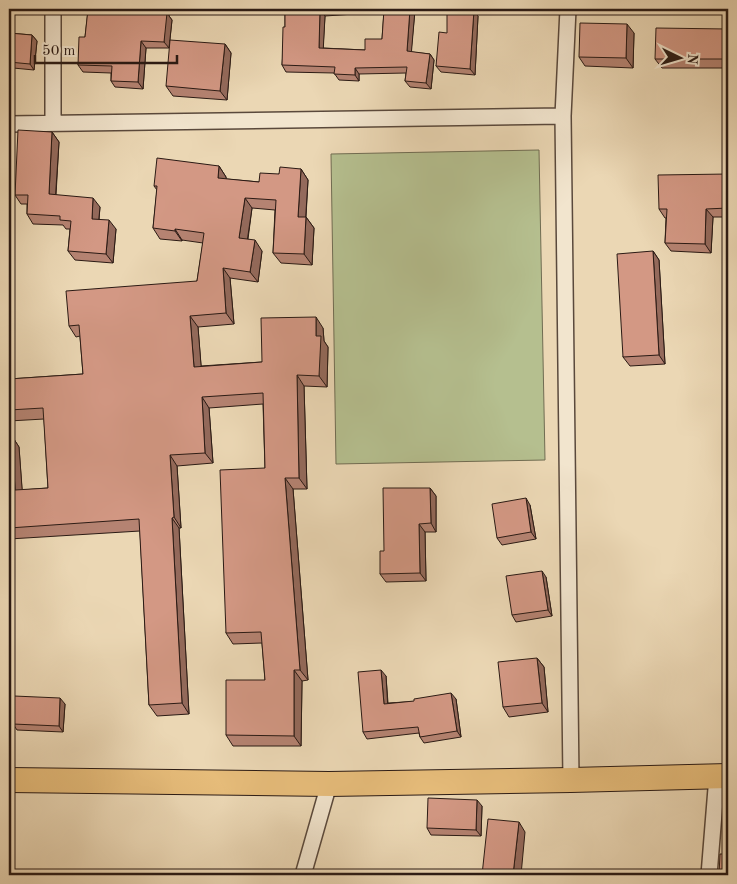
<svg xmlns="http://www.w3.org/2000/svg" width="737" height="884" font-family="'Old Standard TT',serif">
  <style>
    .green { fill: #b5bf8f; stroke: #706c52 }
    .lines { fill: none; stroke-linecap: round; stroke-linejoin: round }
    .minor-casing { stroke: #5a493c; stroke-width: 18 }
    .primary-casing { stroke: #2a1a14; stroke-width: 26 }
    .minor { stroke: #f2e5ce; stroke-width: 15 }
    .primary { stroke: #e6bc7a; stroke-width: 24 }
    .wall { fill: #b58372; stroke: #2a1a14; fill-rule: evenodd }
    .shaded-wall { fill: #946a5c; stroke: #2a1a14 }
    .building { fill: #d39884; stroke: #2a1a14 }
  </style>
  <rect width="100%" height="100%" fill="#ebd7b4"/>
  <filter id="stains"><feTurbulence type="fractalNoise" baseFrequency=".004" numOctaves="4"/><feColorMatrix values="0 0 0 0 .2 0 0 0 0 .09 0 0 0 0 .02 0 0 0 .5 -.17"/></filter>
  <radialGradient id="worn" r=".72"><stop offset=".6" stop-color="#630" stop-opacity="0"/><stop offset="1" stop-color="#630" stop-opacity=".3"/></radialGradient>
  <path class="green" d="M539,150L545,460L336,464L331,154Z"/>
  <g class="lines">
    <g class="minor-casing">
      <path id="minor" d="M568,9L563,116L571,780
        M53,123V9
        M9,124L563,116
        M303,875L329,784
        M709,875L717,776"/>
    </g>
    <g class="primary-casing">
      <path id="primary" d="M9,780L329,784L571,780L728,776"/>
    </g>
    <use href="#minor" class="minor"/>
    <use href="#primary" class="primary"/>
  </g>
  <path class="wall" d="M75,9H169V16L172,20L169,48H146L143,89L115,87L111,81V73L83,72L78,65L85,37L88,11L75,10Z
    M285,9H424L415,10L411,52L430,54L434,60L431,89L410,87L405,81L406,73L359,74V81L339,80L334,73L286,72L282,65L285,27ZM384,12L382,39L365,50L323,48L325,16Z
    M478,16L475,75L441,72L436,66L447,33Z
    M728,29V68H662L655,59Z
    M9,33L32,35L37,41L34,70L13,68L12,66H9Z
    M634,33L633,68L585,66L579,57Z
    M225,44L231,53L227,100L173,96L166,86Z
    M52,132L59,142L56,195L100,207L99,219L116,229L113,263L75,260L68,251L70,229H66L63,225L33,224L27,214V204H21L15,195Z
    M219,166L226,177V179L259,182L279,174L301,169L308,180L306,217L314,228L312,265L281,263L273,253L275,210L252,208L248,239L262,251L258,282L230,278L234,324L198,327L201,366L262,362L323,328L324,341L328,347L327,387L304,386L307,489H293L308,680L302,681L301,746H233L226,735L265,680L262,643L233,644L226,633L265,468L263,404L209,408L213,463L177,466L181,528H179L189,714L157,716L149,705L140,531L9,539V436H12L19,447L22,490L48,488L44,419L9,421V379L83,374L80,336L76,337L69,326L197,281L203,243L182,240V241L160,239L153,228L157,190L154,186Z
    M728,174V217H713L711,253L671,251L665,243L666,218H665L659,209Z
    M653,251L659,260L665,364L630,366L623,357Z
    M430,488L436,496V532H425L426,581L386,582L380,574Z
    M530,505L536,539L502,545L497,538Z
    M546,577L552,616L516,622L512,615Z
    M537,658L544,667L548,712L509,717L503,707Z
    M386,676L388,703L456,699L461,737L424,743L420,737L419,733L367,739L363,732Z
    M65,704L63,732L17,730L13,724Z
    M482,806L481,836L431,835L427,828Z"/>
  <path class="shaded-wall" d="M164,9H169V16L172,20L169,48L164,42Z
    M410,9H414L415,10L411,57L407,51Z
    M320,10L325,16L323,54L319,48Z
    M474,10L478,16L475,75L470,69Z
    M627,24L634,33L633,68L626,58Z
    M32,35L37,41L34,70L30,64Z
    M141,41L146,48L143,89L138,82Z
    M225,44L231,53L227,100L220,91Z
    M430,54L434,60L431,89L426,83Z
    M355,68L359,74V81L355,75Z
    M52,132L59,142L55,204L49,194Z
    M219,166L226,177V189L218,178Z
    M301,169L308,180L305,228L298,217Z
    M93,198L100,207L98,228L92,219Z
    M245,198L252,208L246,249L239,238Z
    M706,209L713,217L711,253L705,244Z
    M306,217L314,228L312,265L304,254Z
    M109,220L116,229L113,263L106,254Z
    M175,229L182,240V241L175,231Z
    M255,240L262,251L258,282L250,272Z
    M653,251L659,260L665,364L659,355Z
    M223,268L230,278L234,324L226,313Z
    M9,304L11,336L9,333Z
    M190,316L198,327L202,377L194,367Z
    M316,317L323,328L324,341L328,347L327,387L319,376L316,336Z
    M297,375L304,386L307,489L299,478Z
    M202,397L209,408L213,463L205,453Z
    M12,436L19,447L23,501L15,490Z
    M170,455L177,466L181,528L174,517Z
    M285,478L293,489L308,680L300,670Z
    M430,488L436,496V532L431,523Z
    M526,498L530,505L536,539L531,532Z
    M172,518L179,528L189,714L182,703Z
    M419,524L425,532L426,581L420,573Z
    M542,571L546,577L552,616L548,610Z
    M537,658L544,667L548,712L542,703Z
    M294,670L302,681L301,746L294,736Z
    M381,670L386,676L388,710L384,704Z
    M451,693L456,699L461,737L457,731Z
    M60,698L65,704L63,732L59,726Z
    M9,731L12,735L11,752L9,749Z
    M477,800L482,806L481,836L476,830Z
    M519,822L525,832L521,875H513Z"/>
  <path class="building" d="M88,9H164V13H167L164,42L141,41L138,82L111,81L112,66L78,65L79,37H85Z
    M285,9H335L320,10L319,48L365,50V39H382L384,9H410L407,51L430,54L426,83L405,81L407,67L355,68V75L334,74L335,67L282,65L283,27H285Z
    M447,9L474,10L470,69L436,66L439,32L447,33Z
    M580,23L627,24L626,58L579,57Z
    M656,28L728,29V59H655Z
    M9,33L32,35L30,64L9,62Z
    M170,40L225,44L220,91L166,86Z
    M18,130L52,132L49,194L93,198L92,219L109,220L106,254L68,251L71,221L60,220V216L27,214L28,195H15Z
    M157,158L219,166L218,178L259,182L260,173L279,174L280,167L301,169L298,217H306L304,254L273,253L276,200L245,198L239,238L255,240L250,272L223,268L226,313L190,316L194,367L262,362L261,318L316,317V336H321L319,376L297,375L299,478H285L300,670H294V736L226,735V680H265L261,632L226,633L220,470L265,468L263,393L202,397L205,453L170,455L174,517L172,518L182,703L149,705L139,519L9,528V436H12L15,490L48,488L43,408L9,410V379L83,374L79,325L69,326L66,291L197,281L204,233L175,229V231L153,228L157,186H154Z
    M728,174V208L706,209L705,244L665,243L667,209H659L658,175Z
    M724,250H728V341H727L726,272L723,271Z
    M653,251L659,355L623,357L617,254Z
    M383,488H430L431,523L419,524L420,573L380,574V551H384Z
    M526,498L531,532L497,538L492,504Z
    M542,571L548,610L512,615L506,576Z
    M537,658L542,703L503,707L498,662Z
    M381,670L384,704L414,701V699L451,693L457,731L420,737L418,727L363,732L358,672Z
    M14,696L60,698L59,726L13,724Z
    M428,798L477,800L476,830L427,828Z
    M488,819L519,822L513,875H482Z
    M720,854H728V875H719Z
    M113,870L141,875H112Z"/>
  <rect width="737" height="884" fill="none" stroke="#ebd7b4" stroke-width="30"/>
  <rect x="10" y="10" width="717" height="864" fill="none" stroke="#2a1a14" stroke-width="2.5"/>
  <rect x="15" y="15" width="707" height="854" fill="none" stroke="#2a1a14"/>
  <g transform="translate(680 58) rotate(95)" stroke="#f2e5ce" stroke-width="4" paint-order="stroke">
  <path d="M0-4L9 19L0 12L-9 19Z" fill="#2a1a14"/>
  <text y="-8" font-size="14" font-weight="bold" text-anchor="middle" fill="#2a1a14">N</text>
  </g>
  <path d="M35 55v8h142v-8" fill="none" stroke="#2a1a14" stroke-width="2.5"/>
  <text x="42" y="55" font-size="15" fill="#2a1a14" stroke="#f2e5ce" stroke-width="4" paint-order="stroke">50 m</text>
  <rect width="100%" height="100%" filter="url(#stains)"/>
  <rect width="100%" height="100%" fill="url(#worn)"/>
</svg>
